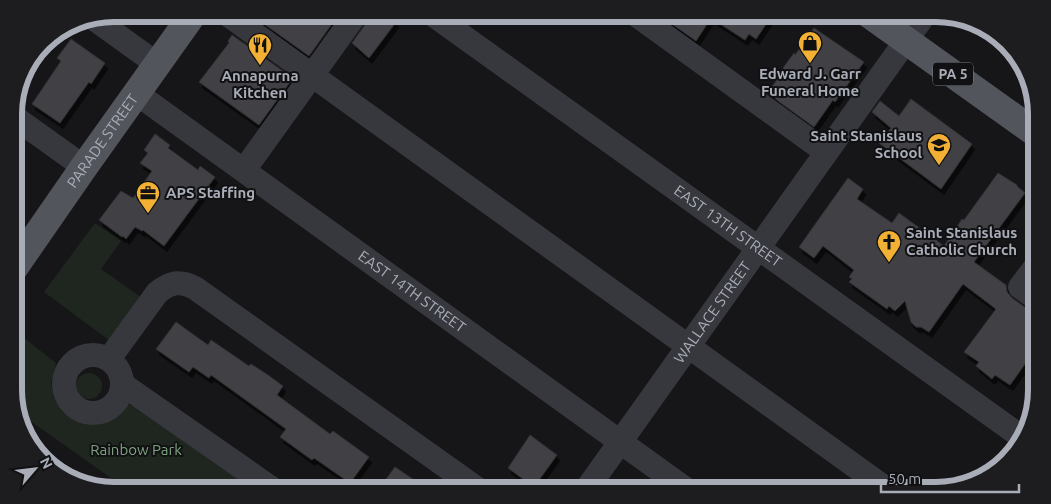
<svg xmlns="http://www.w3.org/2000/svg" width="1051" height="504" font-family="Ubuntu,sans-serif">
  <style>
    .green { fill: #1e261f }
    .building { fill: #404145; stroke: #303034; filter: url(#shadow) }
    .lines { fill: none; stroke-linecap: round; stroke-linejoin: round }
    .minor { stroke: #37383d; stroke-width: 24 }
    .major { stroke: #53555c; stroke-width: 28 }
    .labels { text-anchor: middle; stroke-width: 4; stroke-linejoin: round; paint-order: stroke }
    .shield { fill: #111113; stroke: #7b7e86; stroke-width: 1 }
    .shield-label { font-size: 14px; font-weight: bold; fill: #a8adb8 }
    .poi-label { font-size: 15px; font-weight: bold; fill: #a8adb8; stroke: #111113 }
    .street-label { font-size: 15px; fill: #a8adb8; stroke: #111113 }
    .park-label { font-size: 15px; fill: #7fa381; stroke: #111113 }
    .rim { fill: none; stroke: #a8adb8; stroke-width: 6 }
  </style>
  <defs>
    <filter id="shadow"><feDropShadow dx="3" dy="5.5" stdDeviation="0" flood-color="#0009"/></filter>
  </defs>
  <rect width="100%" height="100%" fill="#161618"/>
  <path class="green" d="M95,223L121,241L101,269L145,300L114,344L44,292Z
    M14,330L56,363L51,383L54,399L63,413L86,423H96L106,421L124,406L130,405L137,407L259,490H128L19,413L15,403Z
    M76 386a13 13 0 1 1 26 0a13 13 0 1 1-26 0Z"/>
  <path class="building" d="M250,14H339L309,56Z
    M369,14H386L396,22L369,58L352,43L367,22Z
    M658,14H773L756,39L749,34L745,40L711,18L696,41Z
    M814,28L864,62L835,102L833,100L814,127L778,101L768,92L784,70L783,68L794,53L795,55Z
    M232,35L293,78L259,125L199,82L229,43L228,41Z
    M71,39L105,63L91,84L89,82L60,123L32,104L61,61L57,58Z
    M911,99L972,144L941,189L879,143L891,128L872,112L880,101L899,116Z
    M155,134L170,145L168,148L198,170L200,166L215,177L164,246L143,230L142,231L135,227L126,239L123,236L122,237L99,220L121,191L133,198L152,171L140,163L148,153L144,150Z
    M998,173L1017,185V186L1025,193L974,262L1006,285L1007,292L1012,298L1029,310L1037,313V347L1010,385L995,375L992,379L976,366L979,362L964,352L996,309L963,284L929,332L921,327H916L911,322L905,301L895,311L889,306L887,309L849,282L852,279L849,277L854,270L823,246L814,258L799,247L848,178L863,189L857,199L892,223L899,213L944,246L962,219L964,220Z
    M176,322L208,345L211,340L249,366L251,364L268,375L283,386L277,395L330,434L333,431L369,457L350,483L314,458L312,460L280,437L286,429L211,375L209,378L193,367L189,372L156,349Z
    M530,435L557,455L534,487L508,468Z
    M395,467L429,490H378Z"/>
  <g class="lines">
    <g class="minor">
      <path d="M227,14L888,490"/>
      <path id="s1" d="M432,14L1023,438"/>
      <path d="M635,14L826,152"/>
      <path d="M93,18L157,64"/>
      <path id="s2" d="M136,93L687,490"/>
      <path d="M14,117L84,167"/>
      <path d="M244,170L356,14"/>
      <path d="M1037,265L1020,287L1037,299"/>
      <circle cx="93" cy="384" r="29"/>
      <path d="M109,359L157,293C170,282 180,280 195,288L479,490"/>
      <path d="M122,384L274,490"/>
      <path id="s3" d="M586,490L925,14"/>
    </g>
    <g class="major">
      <path d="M869,14L1037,134"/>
      <path id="s4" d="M14,268L84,167L193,14"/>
    </g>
  </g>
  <defs>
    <g id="shop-pin" transform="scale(1.25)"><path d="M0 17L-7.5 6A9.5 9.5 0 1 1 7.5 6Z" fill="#f2b134" stroke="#111113"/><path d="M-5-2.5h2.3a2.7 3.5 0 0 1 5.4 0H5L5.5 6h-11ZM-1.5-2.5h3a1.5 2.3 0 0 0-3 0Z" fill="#111"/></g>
    <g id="restaurant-pin" transform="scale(1.25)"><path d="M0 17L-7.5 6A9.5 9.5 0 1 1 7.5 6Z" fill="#f2b134" stroke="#111113"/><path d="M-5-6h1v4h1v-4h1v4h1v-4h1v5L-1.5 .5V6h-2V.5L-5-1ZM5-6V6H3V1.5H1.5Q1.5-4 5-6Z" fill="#111"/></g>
    <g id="school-pin" transform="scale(1.25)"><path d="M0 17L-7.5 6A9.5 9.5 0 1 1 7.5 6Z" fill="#f2b134" stroke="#111113"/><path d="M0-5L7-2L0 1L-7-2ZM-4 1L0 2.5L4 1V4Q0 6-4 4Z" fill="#111"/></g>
    <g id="office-pin" transform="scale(1.25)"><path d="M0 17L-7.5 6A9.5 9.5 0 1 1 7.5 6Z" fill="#f2b134" stroke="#111113"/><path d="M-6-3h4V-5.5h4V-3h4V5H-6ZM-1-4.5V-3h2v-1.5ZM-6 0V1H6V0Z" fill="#111"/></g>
    <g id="church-pin" transform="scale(1.25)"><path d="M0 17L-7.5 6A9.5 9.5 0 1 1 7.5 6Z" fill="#f2b134" stroke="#111113"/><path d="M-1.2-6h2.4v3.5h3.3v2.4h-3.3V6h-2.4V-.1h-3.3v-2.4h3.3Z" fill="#111"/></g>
  </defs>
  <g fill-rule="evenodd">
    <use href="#shop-pin" x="810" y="43"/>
    <use href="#restaurant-pin" x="260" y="45"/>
    <use href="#school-pin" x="939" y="145"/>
    <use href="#office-pin" x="148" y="193"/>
    <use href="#church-pin" x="889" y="242"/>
  </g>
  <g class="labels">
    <rect class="shield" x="933" y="62.5" width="40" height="23" rx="4"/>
    <g class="shield-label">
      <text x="953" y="79">PA 5</text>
    </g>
    <g class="poi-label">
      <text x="810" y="79">Edward J. Garr<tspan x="810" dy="17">Funeral Home</tspan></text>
      <text x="260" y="81">Annapurna<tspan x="260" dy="17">Kitchen</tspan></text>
      <text x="922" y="141" text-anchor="end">Saint Stanislaus<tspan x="922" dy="17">School</tspan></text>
      <text x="166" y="198" text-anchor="start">APS Staffing</text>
      <text x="906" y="238" text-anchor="start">Saint Stanislaus<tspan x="906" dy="17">Catholic Church</tspan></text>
    </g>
    <g class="street-label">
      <text dy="5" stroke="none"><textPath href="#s4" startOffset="155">PARADE STREET</textPath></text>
      <text dy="5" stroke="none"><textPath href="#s1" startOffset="364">EAST 13TH STREET</textPath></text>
      <text dy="5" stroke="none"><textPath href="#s2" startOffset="340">EAST 14TH STREET</textPath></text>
      <text dy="5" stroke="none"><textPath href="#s3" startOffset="218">WALLACE STREET</textPath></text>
    </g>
    <g class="park-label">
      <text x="136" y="455">Rainbow Park</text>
    </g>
  </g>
  <path d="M0 0H1051V504H0ZM114 22H936A92 92 0 0 1 1028 114V390A92 92 0 0 1 936 482H114A92 92 0 0 1 22 390V114A92 92 0 0 1 114 22Z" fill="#1d1d20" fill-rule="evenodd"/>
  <path class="rim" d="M114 22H936A92 92 0 0 1 1028 114V390A92 92 0 0 1 936 482H114A92 92 0 0 1 22 390V114A92 92 0 0 1 114 22Z"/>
  <g transform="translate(35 469) rotate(62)" stroke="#111113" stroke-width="4" paint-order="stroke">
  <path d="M0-4L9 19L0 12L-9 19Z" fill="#a8adb8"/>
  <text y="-8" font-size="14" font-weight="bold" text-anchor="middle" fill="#a8adb8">N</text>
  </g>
  <path d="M881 484v8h138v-8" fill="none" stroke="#a8adb8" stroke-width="2.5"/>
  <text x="888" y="484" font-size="15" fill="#a8adb8" stroke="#111113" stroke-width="4" paint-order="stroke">50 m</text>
</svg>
